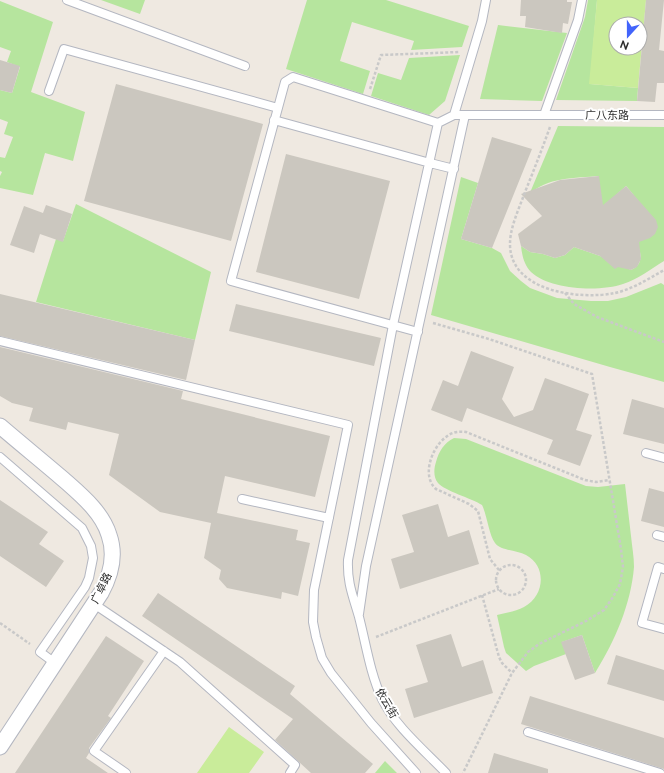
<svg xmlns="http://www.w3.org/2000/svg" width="664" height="773" font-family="Raleway,'Noto Sans SC',sans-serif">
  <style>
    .green { fill: #b6e59e }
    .pitch { fill: #c9ec9a; fill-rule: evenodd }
    .building { fill: #cbc7bf }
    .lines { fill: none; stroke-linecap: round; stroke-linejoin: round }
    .lane-casing { stroke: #b4b7c1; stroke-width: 10 }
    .street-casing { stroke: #b4b7c1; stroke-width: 17 }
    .path { stroke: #c9c9c9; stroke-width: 2.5; stroke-dasharray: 3 2; stroke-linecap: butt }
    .lane { stroke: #fff; stroke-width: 8 }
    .street { stroke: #fff; stroke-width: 15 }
    .labels { text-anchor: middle; stroke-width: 4; stroke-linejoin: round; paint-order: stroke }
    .street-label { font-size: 11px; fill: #2e2e2e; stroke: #fff }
  </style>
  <rect width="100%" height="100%" fill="#efe9e1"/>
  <path class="green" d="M101,0H145L140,14Z
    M307,0H386L469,26L462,47L411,50L414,41L352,22L340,61L370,71L363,94L286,69Z
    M588,0H597L590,84L638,88L637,101L556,100L585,17Z
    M0,1L53,22L31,92L85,112L73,161L45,153L33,195L0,188V176L2,172L0,171V157L5,158L13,137L4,134L8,122L0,119V90L12,93L20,67L7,62L11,51L0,47Z
    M498,25L567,33L542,101L480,99Z
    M460,55L445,101L429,115L371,96L378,73L401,80L409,58Z
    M558,126L664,127V261C651,269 638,279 623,284C600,292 550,290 531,272C524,265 522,255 521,246L530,252L543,254L555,258L565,255L574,247L600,256L631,270C643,265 642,254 637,243L641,239C664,236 637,198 626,186L616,195L620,199L614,204L589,209L599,176C576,178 546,177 529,195Z
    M461,177L478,183L461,239L492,248L501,253L510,271L521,281L530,288L557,298L591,301H608L626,297L661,283L664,285V382L610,367L431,315Z
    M76,204L211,272L195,340L36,302L56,239L63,241Z
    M454,438L466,439L586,486L598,487L625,484C627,501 629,519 631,536C632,546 634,557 634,567C631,604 615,641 595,673L582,635L562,642L566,654L534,666L526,671L506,653L504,647L497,615C506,613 516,611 524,607C545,596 547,566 526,555C517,550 501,551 495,543C489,535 487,515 482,505C471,498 445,491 438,483C433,477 434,468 436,462C439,451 444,443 454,438Z
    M385,761L397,773H375Z"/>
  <path class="pitch" d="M597,0H646L638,88L589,84ZM616,24H640V48H616Z
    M229,727L264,752L249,773H197Z"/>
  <path class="building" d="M521,0H567V2H572L568,24L563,23L562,33L525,27L526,16H520Z
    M646,0H664L659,50L664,51V83H657L655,102L637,101Z
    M0,60L20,66L12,93L0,90Z
    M116,84L263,124L231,241L84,201Z
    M492,137L532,149L492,248L461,239Z
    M286,154L390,181L359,299L256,272Z
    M599,176L603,205L626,186L656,220L658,227L655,234L650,238L639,242L641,259L637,267L631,270L618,267L615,269L600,256L574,247L565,255L555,258L543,254L530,252L521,246L518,234L542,216L521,194L560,180Z
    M46,205L72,214L63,242L40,234L34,253L10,245L24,206L43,213Z
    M0,294L195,340L186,380L0,336Z
    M236,304L381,338L374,366L229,331Z
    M0,347L183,391L181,399L330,436L315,497L225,476L217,513L298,530L296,540L310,543L298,596L282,592L281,599L227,588L219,579L221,570L204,558L211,523L160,512L109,475L119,434L68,422L66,430L29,421L33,408L12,403L0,396Z
    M471,351L514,367L502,399L514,417L533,410L545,378L589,394L576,430L592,435L580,466L547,454L553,440L467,408L462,422L431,410L443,380L458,386Z
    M632,399L664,408V444L623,434Z
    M649,488L664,492V527L641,521Z
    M0,500L48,532L39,544L64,561L46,587L0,556Z
    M438,504L448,537L469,530L479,564L400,589L391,559L414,552L402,515Z
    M158,593L295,686L290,694L373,764L365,773H311L275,740L293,719L142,616Z
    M451,634L462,667L483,660L493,693L414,718L405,689L428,682L416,645Z
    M582,635L595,673L575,680L561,642Z
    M106,636L144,661L108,716L111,718L89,748V753L86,758L108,773H15Z
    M616,655L664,670V701L607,684Z
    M530,696L664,738V769L521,724Z
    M494,753L548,769V773H488Z"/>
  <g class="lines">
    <g class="lane-casing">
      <path id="lane" d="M67,0L245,66
        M49,91L64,49L278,108
        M454,115L482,21L486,0
        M544,115L578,20L582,0
        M274,120L430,163L454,169
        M438,123L393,325L348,560C347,583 353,596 359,617C366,644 370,673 382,699C395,726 425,751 446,773
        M418,332L231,281L285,82L293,77L438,123L454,115H664
        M0,341L348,425L314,590L313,622L316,637L322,658L331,673L371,723L416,773
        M646,453L664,458
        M0,457L82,528L91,546L93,558L89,578L85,587L40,652L55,663
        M242,499L329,518
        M657,535L664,537
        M664,569L658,567L642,623L664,629
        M94,604L180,662L295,765L290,773
        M359,614L366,566L465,115
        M528,732L660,773
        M126,773L94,751L164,651"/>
    </g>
    <g class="street-casing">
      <path id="street" d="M0,426C21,444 42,461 63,479C81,495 102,512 109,535C116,555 111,575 101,593L0,747"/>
    </g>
    <path class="path" d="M370,89L381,55L460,52
      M550,127C542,149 534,170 525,192C519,209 510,227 510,244C510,292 580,300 615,293C633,289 648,279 664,270
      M565,293L574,304L597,317L664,342
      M433,323L489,339L592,374L621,549L623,567L620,584L613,597L604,610L586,621L539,644L528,652L512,673L463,773
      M496 580a15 15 0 1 1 30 0a15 15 0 1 1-30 0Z
      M499,570L490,559L478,511L469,504L436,489C421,476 432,447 446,437C452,432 459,431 466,432L585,480L596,482L609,480
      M482,595L499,657L502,663L512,673
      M0,623L30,644
      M376,637L499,589"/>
    <use href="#lane" class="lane"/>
    <use href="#street" class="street"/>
  </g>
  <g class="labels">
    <g class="street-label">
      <text x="607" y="119">广八东路</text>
      <text transform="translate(101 588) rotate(-64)" y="4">广卓路</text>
      <text transform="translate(387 703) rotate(60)" y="4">依云街</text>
    </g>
  </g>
  <g transform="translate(628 36) rotate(201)"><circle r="19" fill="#ffffff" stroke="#ababab"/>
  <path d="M0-3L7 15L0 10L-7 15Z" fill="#4264fb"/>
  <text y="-6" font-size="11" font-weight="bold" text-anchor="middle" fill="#2e2e2e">N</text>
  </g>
</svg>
